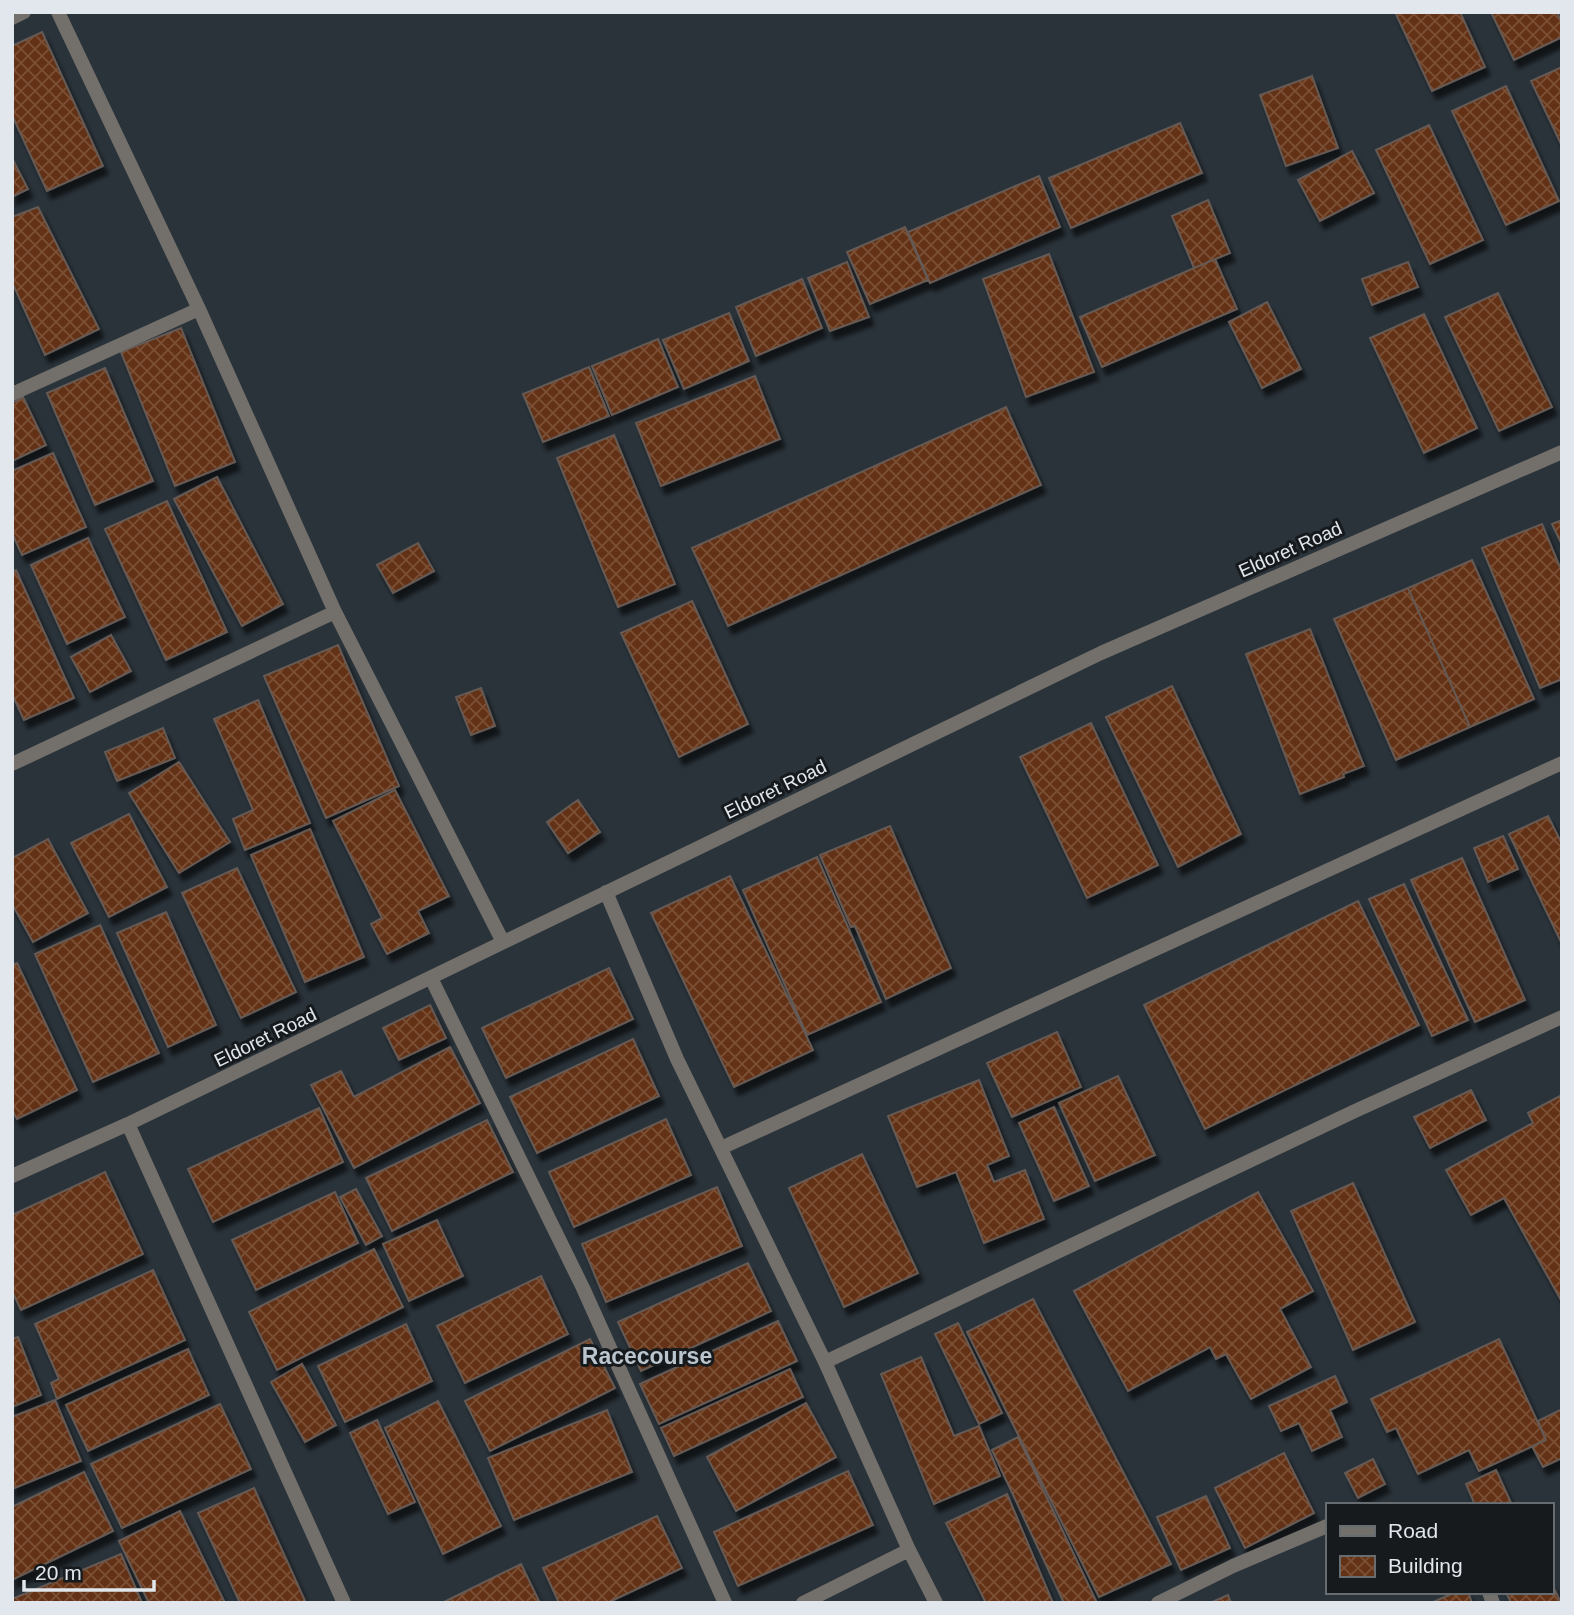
<svg xmlns="http://www.w3.org/2000/svg" width="1574" height="1615" font-family="Arial,sans-serif">
  <style>
    .building { fill: url(#building-cross-hatch); stroke: #655a54; stroke-width: 2; filter: url(#shadow) }
    .lines { fill: none; stroke-linecap: round; stroke-linejoin: round }
    .minor { stroke: #73706b; stroke-width: 14 }
    .labels { text-anchor: middle; stroke-width: 6; stroke-linejoin: round; paint-order: stroke }
    .street-label { font-size: 19px; fill: #e1e7ec; stroke: #161a1d }
    .quarter-label { font-size: 23px; font-weight: bold; fill: #bac5ce; stroke: #161a1d }
  </style>
  <defs>
    <pattern id="building-cross-hatch" width="8" height="8" patternUnits="userSpaceOnUse" patternTransform="scale(1.75)"><rect width="8" height="8" fill="#643214"/><path d="M0 0l8 8M0 8l8-8" fill="none" stroke="#7a5036"/></pattern>
    <filter id="shadow"><feDropShadow dx="4.5" dy="8" stdDeviation="2" flood-color="#0009"/></filter>
  </defs>
  <rect width="100%" height="100%" fill="#2a333a"/>
  <path class="building" d="M1395,12H1460L1485,67L1432,91Z
    M1491,12H1557L1562,23V37L1514,60Z
    M42,32L103,166L47,191L12,115V46Z
    M1562,67V146L1531,81Z
    M1312,76L1338,148L1286,166L1260,95Z
    M1506,86L1559,201L1506,225L1452,111Z
    M1180,123L1202,173L1071,228L1049,178Z
    M1429,125L1483,240L1430,264L1376,150Z
    M1352,151L1374,193L1320,221L1298,180Z
    M12,158L28,189L12,197Z
    M1039,176L1060,227L930,283L908,232Z
    M1208,200L1230,253L1194,268L1172,216Z
    M38,207L99,329L45,355L12,282V217Z
    M905,227L928,280L870,304L847,252Z
    M1049,254L1094,372L1026,397L983,279Z
    M1215,259L1237,309L1102,367L1080,317Z
    M847,262L869,317L830,331L808,278Z
    M1408,262L1418,287L1372,305L1362,279Z
    M802,279L822,328L756,356L736,307Z
    M1498,293L1552,407L1499,431L1445,317Z
    M1267,302L1301,369L1262,388L1229,322Z
    M729,313L749,361L684,389L663,340Z
    M1424,314L1477,428L1424,453L1370,338Z
    M181,328L235,462L175,486L121,352Z
    M658,339L678,387L612,415L592,366Z
    M589,367L609,416L543,442L523,394Z
    M105,368L153,481L95,505L47,393Z
    M755,376L780,439L661,486L636,423Z
    M23,397L46,445L12,461V403Z
    M1006,407L1041,485L728,626L692,548Z
    M614,435L675,584L618,607L557,458Z
    M53,453L86,527L22,555L12,533V471Z
    M217,477L283,604L242,626L174,499Z
    M167,501L227,632L166,660L105,529Z
    M1562,520V545L1552,524Z
    M1542,524L1562,572V679L1540,688L1482,548Z
    M88,538L125,617L67,644L31,565Z
    M418,543L434,571L393,593L377,565Z
    M1472,560L1534,699L1470,727L1408,588Z
    M16,570L74,698L24,720L12,694V572Z
    M1408,588L1470,727L1396,760L1334,619Z
    M692,601L748,724L679,757L621,633Z
    M1310,629L1364,766L1343,774L1344,777L1300,794L1246,654Z
    M111,635L131,671L90,692L71,657Z
    M338,645L399,786L326,818L264,676Z
    M1172,686L1241,834L1178,867L1106,717Z
    M481,688L495,726L471,735L456,697Z
    M258,700L310,823L245,850L233,819L253,810L214,719Z
    M1091,723L1158,865L1087,898L1020,757Z
    M163,728L175,758L117,781L105,752Z
    M179,762L230,842L179,873L129,793Z
    M395,790L449,896L418,911L429,933L387,954L371,924L382,918L333,821Z
    M578,800L600,832L568,853L547,822Z
    M129,814L167,887L109,917L71,843Z
    M1548,816L1562,844V944L1509,834Z
    M890,826L951,968L886,999L855,926L851,927L820,855Z
    M310,829L364,957L305,982L251,855Z
    M1503,836L1518,869L1488,882L1474,848Z
    M48,839L88,913L33,942L12,904V858Z
    M817,857L881,1002L807,1035L743,890Z
    M1462,858L1525,1000L1475,1022L1411,880Z
    M237,868L296,992L241,1018L182,893Z
    M730,876L813,1050L734,1087L651,913Z
    M1404,884L1468,1020L1432,1036L1369,899Z
    M1358,901L1419,1025L1205,1129L1144,1005Z
    M166,912L216,1025L168,1047L117,933Z
    M100,925L159,1053L93,1082L35,954Z
    M17,963L77,1090L17,1119L12,1110V965Z
    M609,968L633,1019L506,1078L482,1028Z
    M430,1005L446,1038L399,1060L383,1028Z
    M1057,1032L1081,1087L1012,1117L987,1063Z
    M633,1039L659,1096L537,1153L510,1097Z
    M450,1047L480,1103L354,1168L311,1085L341,1071L354,1097Z
    M1118,1076L1155,1155L1095,1181L1059,1103Z
    M979,1080L1009,1156L987,1165L994,1182L1025,1170L1044,1219L984,1243L956,1172L917,1187L888,1116Z
    M1471,1090L1486,1120L1430,1148L1414,1117Z
    M1562,1095V1302L1504,1198L1471,1215L1446,1170L1533,1123L1528,1113Z
    M1054,1107L1089,1186L1054,1201L1019,1123Z
    M319,1108L343,1162L213,1222L188,1169Z
    M666,1119L691,1175L574,1227L549,1172Z
    M487,1120L513,1172L392,1231L366,1178Z
    M862,1154L918,1273L844,1307L789,1188Z
    M105,1172L143,1254L21,1310L12,1291V1215Z
    M1353,1183L1415,1322L1353,1350L1291,1211Z
    M717,1187L742,1246L606,1302L582,1244Z
    M356,1189L382,1236L366,1245L340,1197Z
    M335,1192L358,1243L256,1290L232,1240Z
    M1258,1192L1313,1291L1280,1309L1311,1367L1251,1399L1226,1354L1216,1359L1210,1347L1128,1391L1074,1291Z
    M437,1220L463,1276L409,1301L383,1244Z
    M374,1249L403,1307L277,1370L249,1312Z
    M748,1263L771,1311L641,1371L618,1322Z
    M153,1270L185,1340L57,1399L51,1383L59,1379L35,1324Z
    M541,1276L568,1334L465,1383L437,1326Z
    M1033,1299L1171,1564L1099,1597L967,1332Z
    M778,1321L797,1361L659,1424L640,1384Z
    M958,1323L1002,1413L979,1424L935,1334Z
    M406,1324L432,1381L345,1422L318,1366Z
    M18,1337L41,1395L12,1407V1339Z
    M590,1339L615,1388L490,1451L465,1401Z
    M1499,1339L1546,1440L1479,1471L1469,1450L1418,1474L1396,1428L1387,1432L1371,1399Z
    M188,1349L209,1395L88,1451L66,1405Z
    M921,1357L954,1436L979,1426L1000,1476L934,1504L881,1374Z
    M302,1364L336,1425L305,1442L271,1382Z
    M790,1369L803,1397L674,1456L661,1428Z
    M1335,1376L1347,1402L1330,1410L1342,1437L1312,1451L1299,1423L1281,1431L1269,1406Z
    M55,1400L81,1461L12,1489V1417Z
    M438,1401L501,1526L443,1554L385,1428Z
    M806,1403L836,1457L736,1511L707,1457Z
    M220,1404L251,1469L122,1528L91,1464Z
    M1562,1409V1458L1543,1467L1532,1446L1546,1440L1538,1421Z
    M607,1410L632,1472L514,1520L488,1458Z
    M377,1420L415,1502L388,1514L350,1433Z
    M1018,1437L1097,1603H1064L992,1450Z
    M1284,1453L1314,1513L1245,1548L1215,1488Z
    M1373,1459L1385,1484L1358,1498L1345,1473Z
    M1496,1470L1512,1505H1475L1466,1484Z
    M848,1471L873,1525L738,1586L714,1532Z
    M84,1472L113,1531L12,1580V1507Z
    M254,1488L306,1603H240L198,1513Z
    M1007,1494L1053,1603H986L946,1523Z
    M1206,1496L1230,1548L1181,1570L1157,1517Z
    M180,1511L225,1603H149L119,1541Z
    M657,1516L682,1568L607,1603H559L543,1568Z
    M121,1554L142,1603H12V1599Z
    M521,1564L540,1603H442Z
    M1551,1582L1561,1603H1511L1506,1592H1551Z
    M1456,1592H1468L1472,1603H1431Z
    M1228,1595L1231,1603H1210Z"/>
  <g class="lines">
    <path class="minor" d="M58,12L199,309L335,612L503,942
      M12,18L24,12
      M12,394L199,309
      M12,764L335,612
      M606,892L677,1059L825,1362L909,1550L936,1603
      M431,978L583,1288L725,1603
      M128,1124L344,1603
      M721,1148L1562,763
      M12,1176L128,1124L1101,653L1562,452
      M825,1362L1355,1111L1562,1017
      M1489,1592L1493,1603
      M803,1603L909,1550
      M1158,1603L1233,1566L1327,1526"/>
  </g>
  <g class="labels">
    <g class="street-label">
      <text transform="translate(1290 549) rotate(-24)" y="7">Eldoret Road</text>
      <text transform="translate(775 789) rotate(-26)" y="7">Eldoret Road</text>
      <text transform="translate(265 1037) rotate(-26)" y="7">Eldoret Road</text>
    </g>
    <g class="quarter-label">
      <text x="647" y="1364">Racecourse</text>
    </g>
  </g>
  <rect width="1574" height="1615" fill="none" stroke="#e1e7ec" stroke-width="28"/>
  <rect x="1326" y="1503" width="228" height="91" fill="#161a1d" stroke="#676c70" stroke-width="2"/>
  <rect x="1340" y="1526" width="35" height="10" fill="#73706b" stroke="#676c70" stroke-width="2"/>
  <text x="1388" y="1538" font-size="21" fill="#e1e7ec">Road</text>
  <rect x="1340" y="1556" width="35" height="21" fill="url(#building-cross-hatch)" stroke="#676c70" stroke-width="2"/>
  <text x="1388" y="1573" font-size="21" fill="#e1e7ec">Building</text>
  <path d="M24 1580v10h130v-10" fill="none" stroke="#e1e7ec" stroke-width="3.5"/>
  <text x="35" y="1580" font-size="21" fill="#e1e7ec" stroke="#161a1d" stroke-width="5" paint-order="stroke">20 m</text>
</svg>
